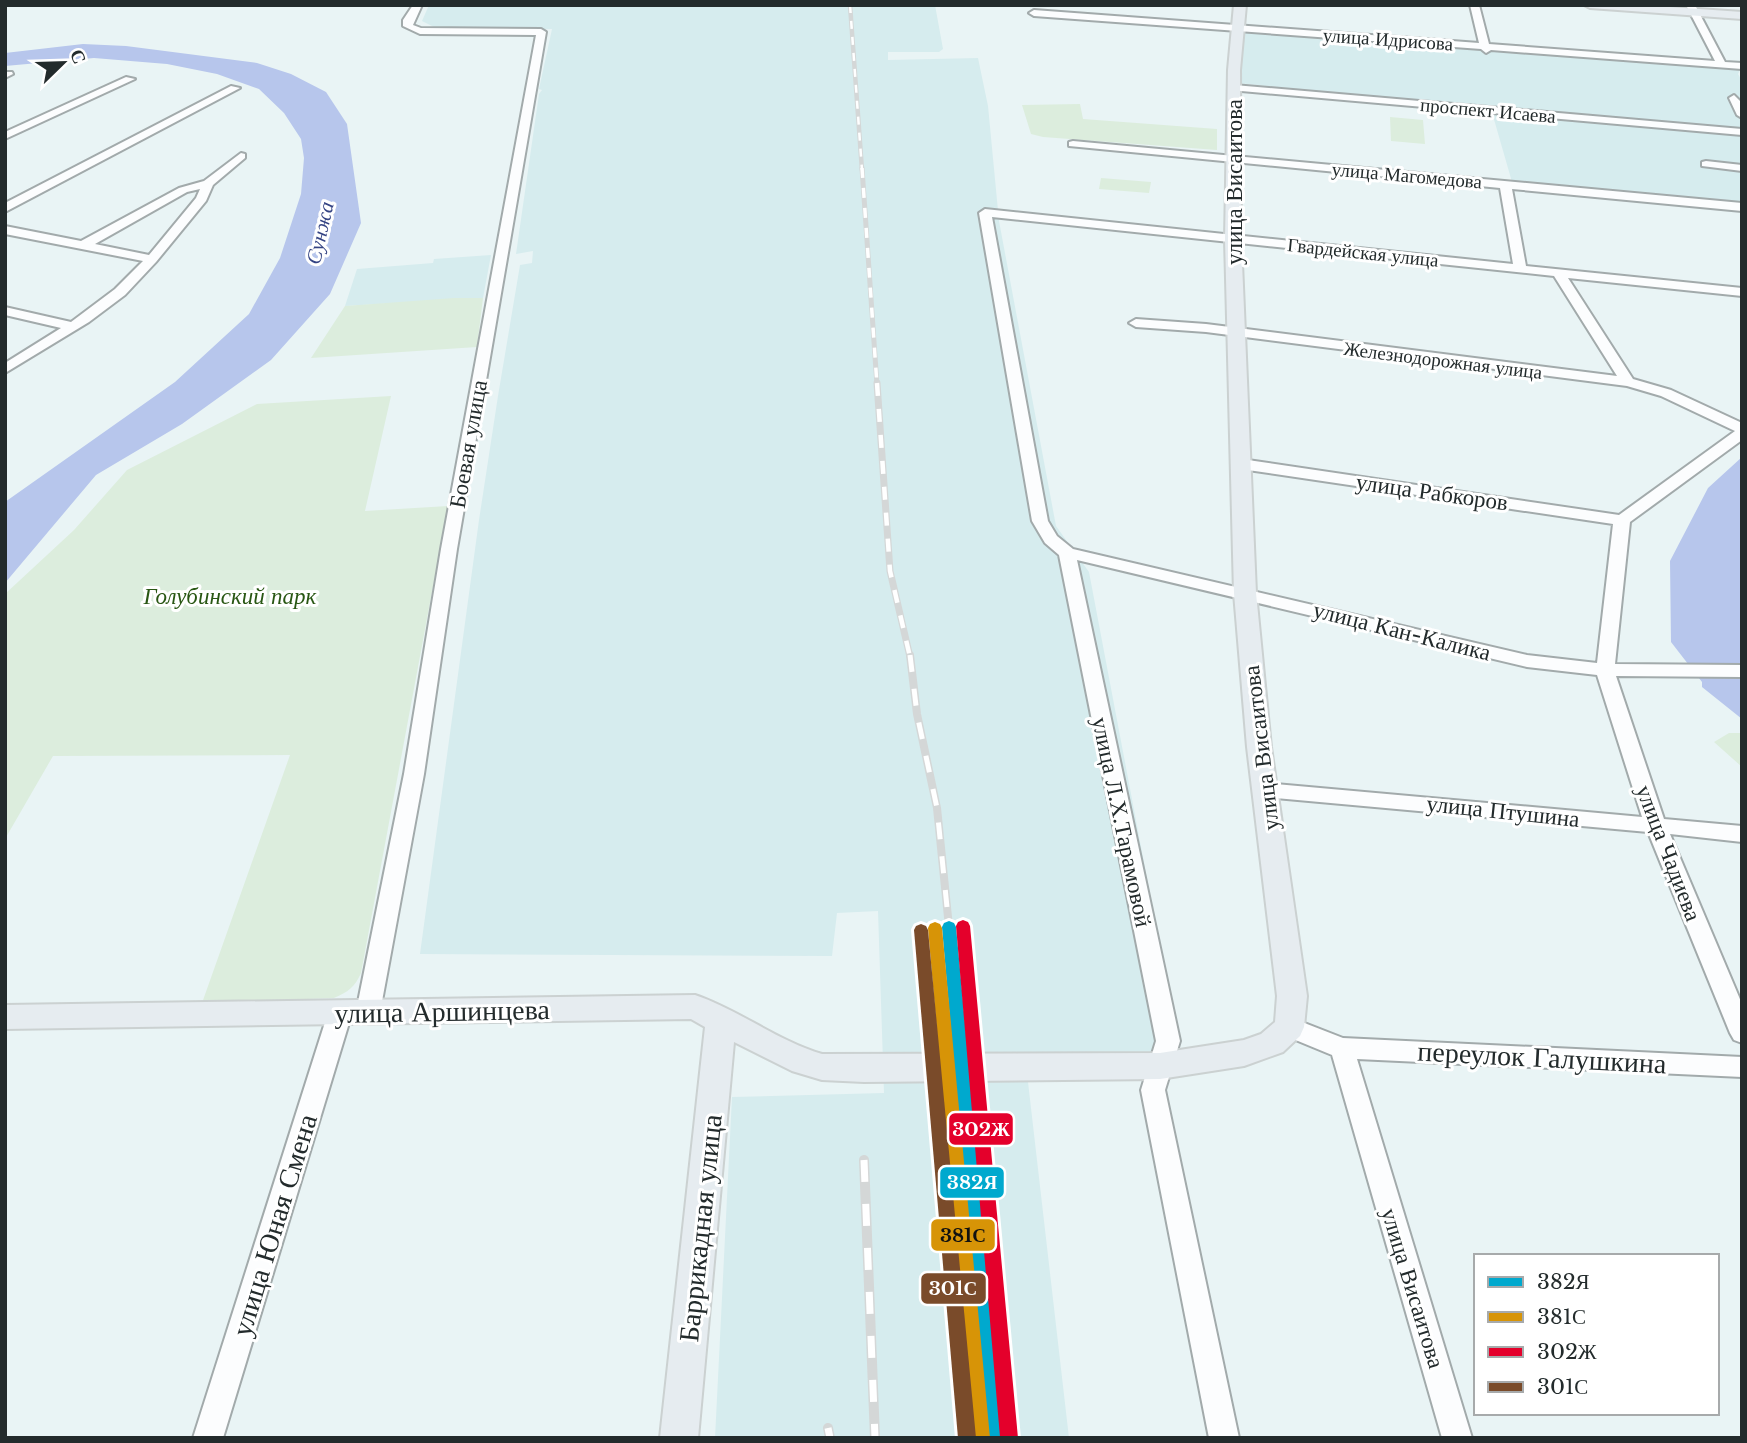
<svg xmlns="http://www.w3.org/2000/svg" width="1747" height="1443" font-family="'Libre Baskerville',serif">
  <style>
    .built { fill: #d6ecee }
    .green { fill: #dceddd }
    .water { fill: #b7c6ec }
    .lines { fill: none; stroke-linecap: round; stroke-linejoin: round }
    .minor-casing { stroke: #a2aaab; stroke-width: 4 }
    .major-casing { stroke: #cbd1d1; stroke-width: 4 }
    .minor { fill: #fcfdfe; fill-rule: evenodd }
    .major { fill: #e6ecf0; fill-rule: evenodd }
    .rail-far4-casing { stroke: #d4d7d7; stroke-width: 4.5 }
    .rail-far3-casing { stroke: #d4d7d7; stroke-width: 5 }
    .rail-far2-casing { stroke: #d4d7d7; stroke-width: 7 }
    .rail-far1-casing { stroke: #d4d7d7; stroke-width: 8 }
    .rail-casing { stroke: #d4d7d7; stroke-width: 10 }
    .rail-far4 { stroke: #fff; stroke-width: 2.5; stroke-dasharray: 8; stroke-linecap: butt }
    .rail-far3 { stroke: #fff; stroke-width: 3.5; stroke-dasharray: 10; stroke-linecap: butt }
    .rail-far2 { stroke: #fff; stroke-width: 4.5; stroke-dasharray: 13; stroke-linecap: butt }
    .rail-far1 { stroke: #fff; stroke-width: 5; stroke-dasharray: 17; stroke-linecap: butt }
    .rail { stroke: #fff; stroke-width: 7; stroke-dasharray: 22; stroke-linecap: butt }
    .rail-1-casing { stroke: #fff; stroke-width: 6 }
    .rail-2-casing { stroke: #fff; stroke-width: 6 }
    .rail-3-casing { stroke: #fff; stroke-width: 6 }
    .rail-4-casing { stroke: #fff; stroke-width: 6 }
    .rail-1 { fill: #00a9ce; fill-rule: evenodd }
    .rail-2 { fill: #d79407; fill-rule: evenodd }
    .rail-3 { fill: #e4002b; fill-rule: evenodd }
    .rail-4 { fill: #7a4b2a; fill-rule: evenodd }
    .labels { text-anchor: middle; stroke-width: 6; stroke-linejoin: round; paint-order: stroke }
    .far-street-label { font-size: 19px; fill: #232b2c; stroke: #fff }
    .far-water-label { font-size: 21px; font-style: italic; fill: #344383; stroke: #fff }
    .street-label { font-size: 23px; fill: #232b2c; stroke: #fff }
    .park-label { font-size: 23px; font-style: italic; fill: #295714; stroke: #fff }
    .near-street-label { font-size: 28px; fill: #232b2c; stroke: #fff }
    .line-badge { stroke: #fff; stroke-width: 2.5 }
    .badge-label { font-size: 19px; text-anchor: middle; font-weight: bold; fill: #fff }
    .pale-badge-label { font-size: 19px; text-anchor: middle; font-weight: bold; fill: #111 }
  </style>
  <rect width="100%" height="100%" fill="#e9f4f5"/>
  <path class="built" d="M429,5H935L943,49L939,52H888V60L978,58L988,106L999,221L1056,526L1089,572L1184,1074L1028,1082L1069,1438H715L732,1097L884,1093L878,911L837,913L832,956L420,954L479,520L498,396L520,265L532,263L533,251L516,254L539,94L542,90L539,89L552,29L440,30L422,21Z
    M1231,27L1732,65L1735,69L1740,70L1738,74L1742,81V206L1512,182L1491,109L1228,82Z
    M491,255L483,298L345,306L357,269L433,263L434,259Z"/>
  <path class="green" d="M1080,104L1083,119L1217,129V150L1043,137L1031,134L1022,105Z
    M1390,117L1423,120L1425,144L1391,141Z
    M1101,178L1151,182L1149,193L1099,189Z
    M454,298H483L477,347L311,358L345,306Z
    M391,396L365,511L448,506L361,973C355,987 348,992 334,998L202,1003L290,755L53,756L5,839V594L74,530L127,470L257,404Z
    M1729,733H1742V767L1714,742Z"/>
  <path class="water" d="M83,44L126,46L257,63L291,74L326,92L347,124L361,223L330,294L271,360L182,424L96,475L5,583V502L175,382L249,314L280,258L301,194L304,158L301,139L284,113L259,89L217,74L167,64L94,58L5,66V53Z
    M1742,457V719L1702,687V682L1671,642L1670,561L1708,488Z"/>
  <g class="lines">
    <g class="minor-casing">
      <path id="minor" d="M413,5H422L413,25L421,28L541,29L546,32L457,549L424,774L380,1012L376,1019L368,1022L360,1019L356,1012L404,774L441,549L536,35L420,34L403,26V20Z
        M1470,5H1479L1489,44L1715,61L1686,5H1695L1725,62L1742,63V69L1491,50L1486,53L1481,49L1034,16L1029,13L1034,10L1479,43Z
        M5,72H12L13,74L5,78Z
        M126,77L135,79L5,139V132Z
        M1234,85L1742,129V135L1230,90L1229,88Z
        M231,86L240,88L5,212V203Z
        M1734,95L1742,103V118L1737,115L1729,98Z
        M1073,141L1742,203V211L1512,189L1526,266L1742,288V296L1568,278L1633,379L1671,390L1742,423V440L1630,522L1615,664L1742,665V677L1616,676L1664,819L1742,826V842L1670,834L1742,1004V1043L1734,1040L1730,1033L1648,832L1265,797L1258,795L1255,790L1258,785L1265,783L1642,817L1597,675L1527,667L1077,560L1180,1041L1165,1090L1239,1438H1209L1141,1090L1156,1041L1059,555L1045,543L1032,521L979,213L985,209L1513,264L1500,188L1069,146V142ZM992,217L1554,276L1617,376L1206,324L1136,319L1129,323L1136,327L1206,332L1627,386L1661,396L1735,431L1619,515L1241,459L1233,464L1241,469L1613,524L1597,663L1527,655L1073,549L1057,536L1048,521Z
        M241,153L245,154V158L213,185L206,201L156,262L125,295L89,322L5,373V363L61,328L5,315V307L71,322L115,289L143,261L5,234V226L81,241L179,188L204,181ZM200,189L196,198L149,255L95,244L187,192Z
        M1706,161L1742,165V171L1702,166V162Z
        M340,1003L348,1006L352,1013L223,1438H193L328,1013L332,1006Z
        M1289,1017L1343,1038L1742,1057V1077L1357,1059L1472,1438H1442L1332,1055L1281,1034L1277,1027L1281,1020Z"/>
    </g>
    <g class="major-casing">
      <path id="major" d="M1234,5H1246L1240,70L1241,239L1256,593L1271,747L1307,996L1304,1027L1300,1036L1283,1052L1244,1066L1160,1079L864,1082L822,1080L792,1071L734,1042L698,1438H660L705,1027L691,1019L5,1029V1005L695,995C739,1010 776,1040 822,1054L1160,1053L1244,1040L1261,1034L1275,1022L1277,996L1247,747L1234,593L1225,239L1228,70Z
        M1584,5H1641L1742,12V19L1590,8Z"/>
    </g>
    <use href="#minor" class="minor"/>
    <use href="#major" class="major"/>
    <g class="rail-far4-casing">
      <path id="rail-far4" d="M850,5L862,170"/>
    </g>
    <g class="rail-far3-casing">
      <path id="rail-far3" d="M862,168L877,385"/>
    </g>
    <g class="rail-far2-casing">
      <path id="rail-far2" d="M877,383L890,571L910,657"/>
    </g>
    <g class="rail-far1-casing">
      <path id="rail-far1" d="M910,655L917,714L937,808L949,927"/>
    </g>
    <g class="rail-casing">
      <path id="rail" d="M864,1160L875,1438
        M828,1428L830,1438"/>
    </g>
    <use href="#rail-far4" class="rail-far4"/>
    <use href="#rail-far3" class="rail-far3"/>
    <use href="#rail-far2" class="rail-far2"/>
    <use href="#rail-far1" class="rail-far1"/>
    <use href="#rail" class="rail"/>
    <g class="rail-1-casing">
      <path id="rail-1" d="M949,921L954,923L956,927L1004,1438H986L942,927L944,923Z"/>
    </g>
    <g class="rail-2-casing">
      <path id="rail-2" d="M935,922L940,924L942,928L990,1438H972L928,928L930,924Z"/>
    </g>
    <g class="rail-3-casing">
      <path id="rail-3" d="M963,920L968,922L970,926L1018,1438L1000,1437L956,926L958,922Z"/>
    </g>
    <g class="rail-4-casing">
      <path id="rail-4" d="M921,924L926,926L928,930L976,1438H958L914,930L916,926Z"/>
    </g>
    <use href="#rail-1" class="rail-1"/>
    <use href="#rail-2" class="rail-2"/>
    <use href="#rail-3" class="rail-3"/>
    <use href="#rail-4" class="rail-4"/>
  </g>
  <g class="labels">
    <g class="far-street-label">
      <text transform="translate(1388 39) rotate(4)" y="7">улица Идрисова</text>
      <text transform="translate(1488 110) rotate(5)" y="7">проспект Исаева</text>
      <text transform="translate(1407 175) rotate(5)" y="7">улица Магомедова</text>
      <text transform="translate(1363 252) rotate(6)" y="7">Гвардейская улица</text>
      <text transform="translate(1443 360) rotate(7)" y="7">Железнодорожная улица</text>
    </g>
    <g class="far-water-label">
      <text transform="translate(320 233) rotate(-77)" y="7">Сунжа</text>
    </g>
    <g class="street-label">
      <text transform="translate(1234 182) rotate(-90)" y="8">улица Висаитова</text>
      <text transform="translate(468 444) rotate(-80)" y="8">Боевая улица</text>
      <text transform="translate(1432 492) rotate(8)" y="8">улица Рабкоров</text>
      <text transform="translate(1402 631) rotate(14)" y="8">улица Кан-Калика</text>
      <text transform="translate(1261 748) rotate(-97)" y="8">улица Висаитова</text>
      <text transform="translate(1503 811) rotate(6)" y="8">улица Птушина</text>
      <text transform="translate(1122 822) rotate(78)" y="8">улица Л.Х.Тарамовой</text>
      <text transform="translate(1669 853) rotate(69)" y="8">улица Чадиева</text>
      <text transform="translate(1413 1288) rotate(73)" y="8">улица Висаитова</text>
    </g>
    <g class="park-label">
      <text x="230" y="604">Голубинский парк</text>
    </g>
    <g class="near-street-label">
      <text transform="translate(442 1011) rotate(-1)" y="10">улица Аршинцева</text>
      <text transform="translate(1542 1057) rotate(3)" y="10">переулок Галушкина</text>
      <text transform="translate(274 1225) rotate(-73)" y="10">улица Юная Смена</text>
      <text transform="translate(700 1228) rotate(-84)" y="10">Баррикадная улица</text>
    </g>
  </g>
  <g class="line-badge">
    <rect x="948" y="1112" width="66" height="34" rx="7" fill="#e4002b"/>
    <rect x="939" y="1166" width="66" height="33" rx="7" fill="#00a9ce"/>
    <rect x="930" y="1218" width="66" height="34" rx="7" fill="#d79407"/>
    <rect x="920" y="1272" width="67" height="33" rx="7" fill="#7a4b2a"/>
  </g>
  <g class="badge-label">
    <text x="981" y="1136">302Ж</text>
    <text x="972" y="1189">382Я</text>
    <text x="953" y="1295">301С</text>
  </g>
  <g class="pale-badge-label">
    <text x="963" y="1242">381С</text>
  </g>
  <rect width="1747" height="1443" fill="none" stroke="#232b2c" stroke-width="14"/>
  <rect x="1474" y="1254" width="245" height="161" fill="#ffffff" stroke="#a7aaab" stroke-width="2"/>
  <rect x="1488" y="1277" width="35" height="10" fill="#00a9ce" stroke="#a7aaab" stroke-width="2"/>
  <text x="1537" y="1289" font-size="21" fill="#232b2c">382Я</text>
  <rect x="1488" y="1312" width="35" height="10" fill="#d79407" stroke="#a7aaab" stroke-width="2"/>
  <text x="1537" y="1324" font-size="21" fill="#232b2c">381С</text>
  <rect x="1488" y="1347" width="35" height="10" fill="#e4002b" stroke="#a7aaab" stroke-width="2"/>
  <text x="1537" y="1359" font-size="21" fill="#232b2c">302Ж</text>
  <rect x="1488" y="1382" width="35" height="10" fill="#7a4b2a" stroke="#a7aaab" stroke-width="2"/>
  <text x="1537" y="1394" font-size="21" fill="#232b2c">301С</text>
  <g transform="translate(63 63) rotate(67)" stroke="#ffffff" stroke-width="5" paint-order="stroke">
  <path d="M0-5L12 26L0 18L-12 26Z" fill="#232b2c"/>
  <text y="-10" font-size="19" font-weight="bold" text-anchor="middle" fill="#232b2c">С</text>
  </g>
</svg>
